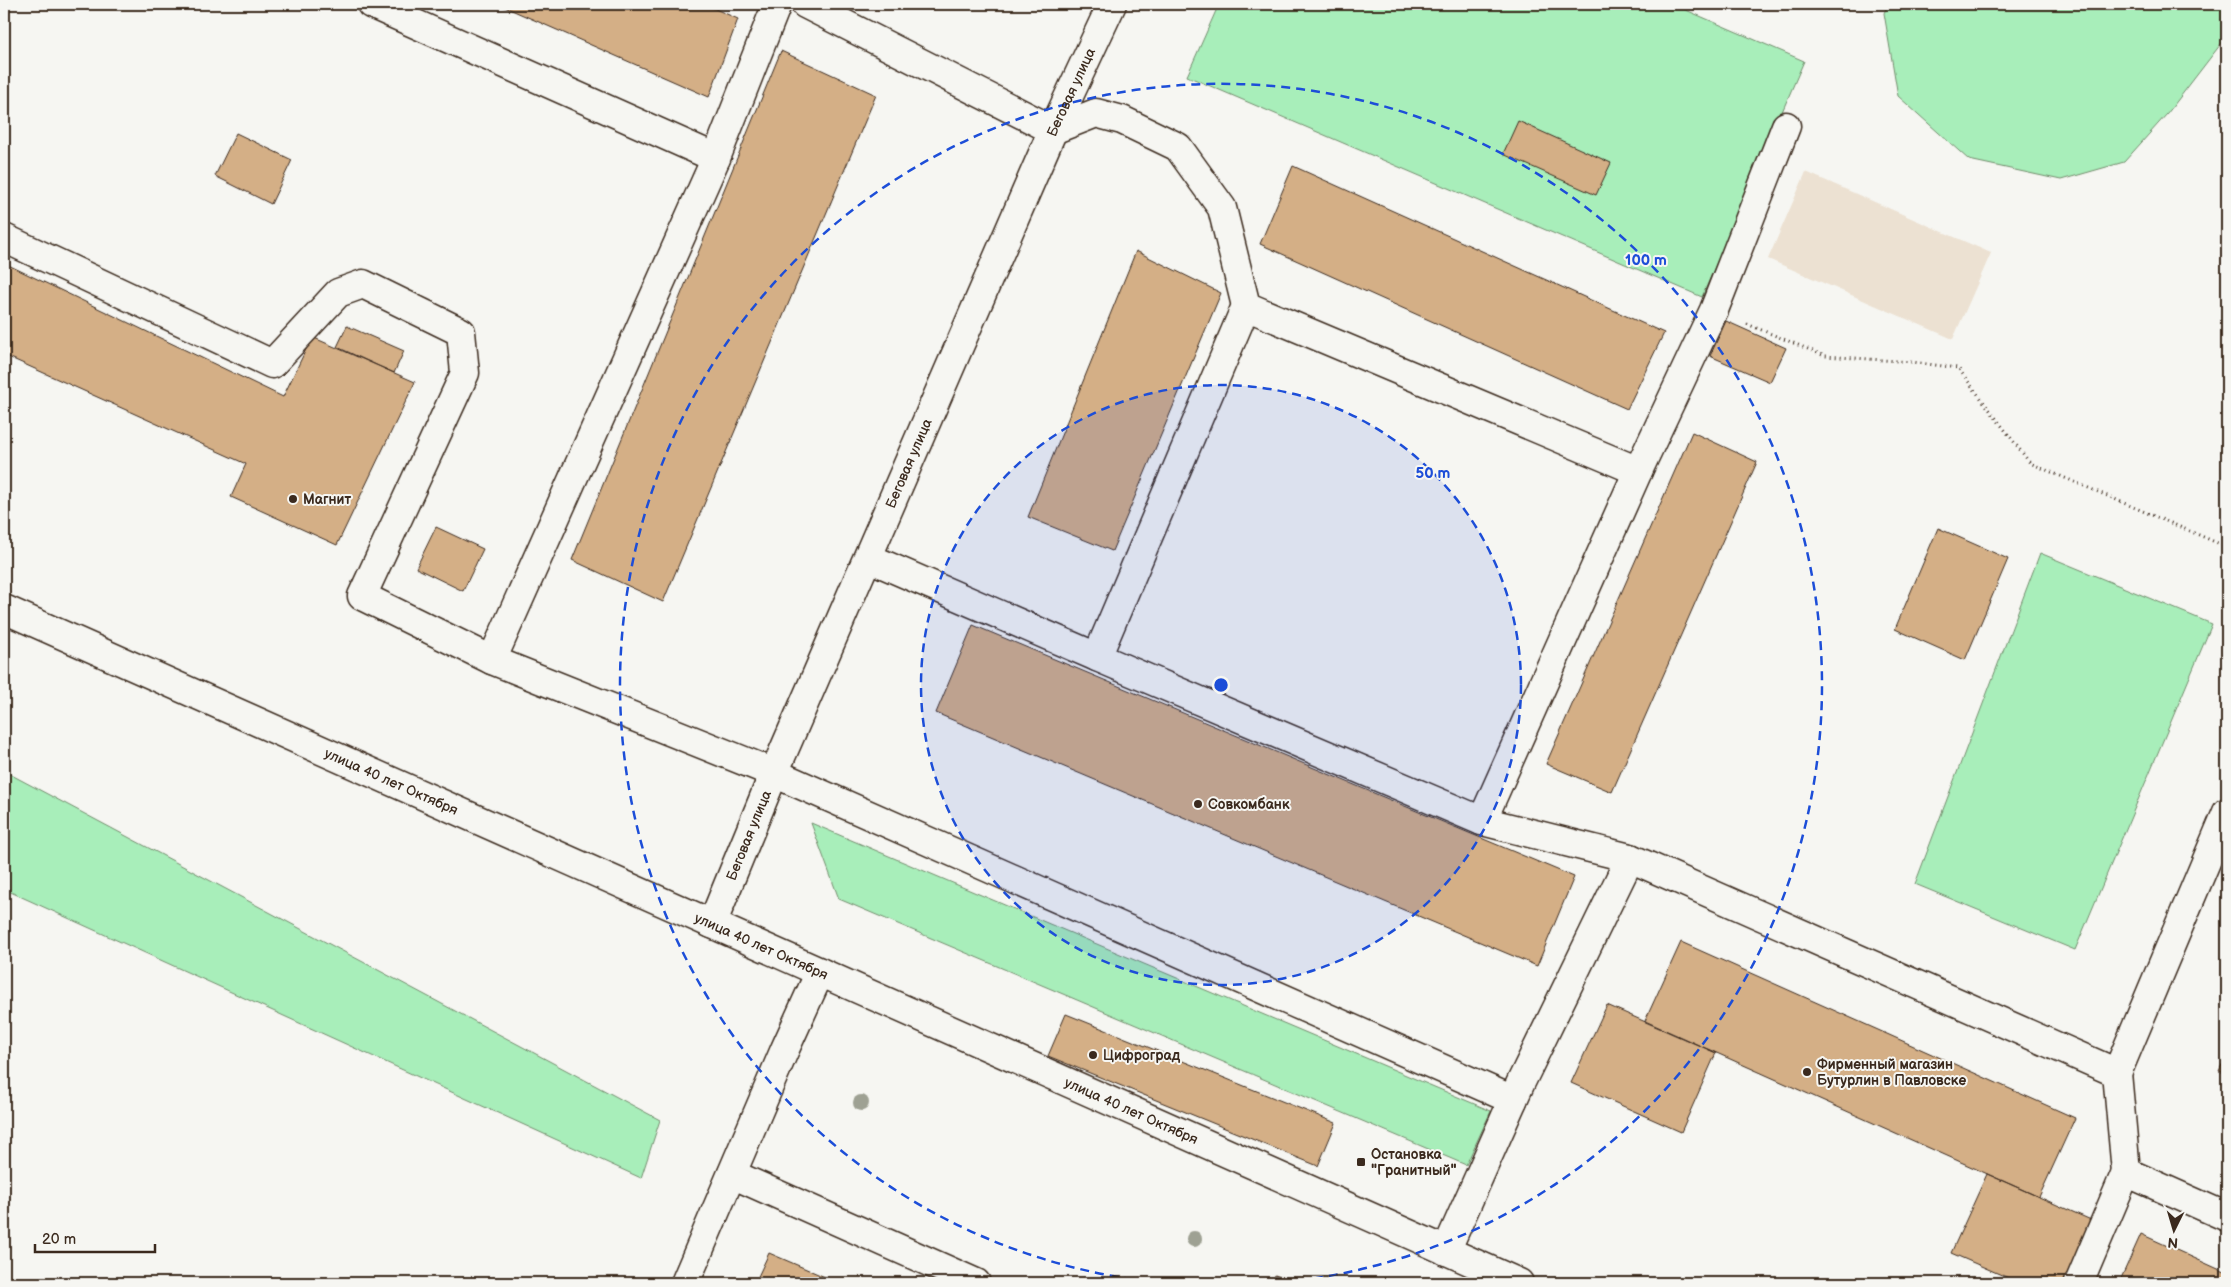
<svg xmlns="http://www.w3.org/2000/svg" width="2231" height="1287" font-family="'Balsamiq Sans',sans-serif">
  <style>
    .built { fill: #ece1d2 }
    .green { fill: #a8eeba; stroke: #728c6c }
    .building { fill: #d4af86; stroke: #3b2a1e }
    .lines { fill: none; stroke-linecap: round; stroke-linejoin: round }
    .minor-casing { stroke: #3b2a1e; stroke-width: 31 }
    .path { stroke: #3b2a1e; stroke-width: 3; stroke-dasharray: 1 4; stroke-linecap: butt }
    .minor { stroke: #f6f6f2; stroke-width: 28 }
    .tree { fill: #9ea193 }
    .ring { fill: none; stroke: #1d4ed8; stroke-width: 2.5; stroke-dasharray: 9 6 }
    .poi-dot { fill: #3b2a1e; stroke: #f6f6f2; stroke-width: 2 }
    .labels { text-anchor: middle; stroke-width: 4; stroke-linejoin: round; paint-order: stroke }
    .street-label { font-size: 14px; fill: #3b2a1e; stroke: #f6f6f2 }
    .poi-label { font-size: 14px; font-weight: bold; fill: #3b2a1e; stroke: #f6f6f2; text-anchor: start }
    .centre { fill: #1d4ed8; stroke: #f6f6f2; stroke-width: 2.5 }
    .ring-label { font-size: 15px; text-anchor: middle; font-weight: bold; fill: #1d4ed8; stroke: #f6f6f2; stroke-width: 4; stroke-linejoin: round; paint-order: stroke }
  </style>
  <rect width="100%" height="100%" fill="#f6f6f2"/>
  <filter id="ink" filterUnits="userSpaceOnUse"><feTurbulence type="fractalNoise" baseFrequency=".02" numOctaves="2"/><feDisplacementMap in="SourceGraphic" scale="10" xChannelSelector="R" yChannelSelector="G"/><feConvolveMatrix kernelMatrix="1 2 1 2 8 2 1 2 1" color-interpolation-filters="sRGB"/></filter>
  <g filter="url(#ink)">
    <path class="built" d="M1806,172L1991,253L1953,339L1768,259Z"/>
    <path class="green" d="M1219,4H1672L1804,61L1702,297L1187,76Z
      M1888,4H2227V36L2167,114L2124,162L2061,180L1969,160L1898,96L1884,13Z
      M2040,553L2212,624L2075,950L1915,884Z
      M4,771L660,1120L641,1178L4,889Z
      M811,823L1491,1111L1466,1165L839,899Z"/>
    <path class="building" d="M498,4H704L738,19L709,97Z
      M781,51L876,95L663,602L572,560Z
      M1518,121L1611,163L1596,195L1503,154Z
      M236,133L292,160L271,204L215,176Z
      M1293,166L1664,333L1627,409L1260,244Z
      M1136,251L1221,293L1112,551L1028,517Z
      M4,263L283,397L312,337L415,382L337,545L231,497L246,464L4,355Z
      M1726,321L1786,348L1770,382L1710,356Z
      M347,326L404,351L394,373L337,347Z
      M1692,432L1757,462L1612,792L1546,764Z
      M436,527L483,549L463,591L416,568Z
      M1938,528L2008,559L1965,660L1895,629Z
      M973,625L1574,877L1537,966L936,713Z
      M1681,942L2075,1118L2039,1197L1645,1021Z
      M1607,1005L1716,1053L1681,1132L1571,1083Z
      M1066,1014L1336,1123L1318,1166L1048,1056Z
      M2227,1054V1074L2219,1071Z
      M1987,1174L2091,1220L2063,1283H2020L1951,1253Z
      M2141,1234L2227,1273V1283H2119Z
      M769,1253L839,1283H755Z
      M1275,1275L1295,1283H1272Z"/>
    <g class="lines">
      <g class="minor-casing">
        <g id="minor">
          <path d="M371,4L716,158"/>
          <path d="M777,4L716,158L492,660L774,773L1513,1100"/>
          <path d="M805,4L1053,130L1096,113L1122,120L1178,147L1222,208L1246,306L1638,471L1714,310L1786,126"/>
          <path d="M4,238L272,364L338,293L363,284L461,332L465,373L362,596L492,660"/>
          <path d="M1246,306L1097,657L1482,821"/>
          <path d="M869,558L1097,657"/>
          <path id="s1" d="M4,609L1519,1283"/>
          <path d="M1630,858L2117,1073L2126,1172"/>
          <path id="s2" d="M712,924L774,773L1053,130L1112,4"/>
          <path d="M2117,1073L2227,812"/>
          <path d="M732,1174L976,1283"/>
          <path d="M1446,1251L1521,1082L1630,858L1482,821L1638,471"/>
          <path d="M685,1283L785,1049L820,972"/>
          <path d="M2079,1283L2126,1172L2227,1217"/>
        </g>
      </g>
      <path class="path" d="M1747,324L1825,356L1912,362L1958,368L2030,463L2227,547"/>
      <use href="#minor" class="minor"/>
    </g>
    <g class="tree">
      <circle cx="861" cy="1103" r="8"/>
      <circle cx="1194" cy="1239" r="8"/>
    </g>
  </g>
  <circle cx="1221" cy="685" r="300" fill="#1d4ed8" fill-opacity=".12"/>
  <g class="ring">
    <circle cx="1221" cy="685" r="300"/>
    <path d="M1163 1283A601 601 0 1 1 1279 1283"/>
  </g>
  <g class="poi-dot">
    <circle cx="293" cy="499" r="5"/>
    <circle cx="1198" cy="804" r="5"/>
    <circle cx="1093" cy="1055" r="5"/>
    <circle cx="1807" cy="1072" r="5"/>
    <rect x="1356" y="1157" width="10" height="10" rx="2.5"/>
  </g>
  <g class="labels">
    <g class="street-label">
      <text dy="5" stroke="none"><textPath href="#s2" startOffset="906">Беговая улица</textPath></text>
      <text dy="5" stroke="none"><textPath href="#s2" startOffset="501">Беговая улица</textPath></text>
      <text dy="5" stroke="none"><textPath href="#s1" startOffset="424">улица 40 лет Октября</textPath></text>
      <text dy="5" stroke="none"><textPath href="#s2" startOffset="96">Беговая улица</textPath></text>
      <text dy="5" stroke="none"><textPath href="#s1" startOffset="829">улица 40 лет Октября</textPath></text>
      <text dy="5" stroke="none"><textPath href="#s1" startOffset="1234">улица 40 лет Октября</textPath></text>
    </g>
    <g class="poi-label">
      <text x="303" y="504">Магнит</text>
      <text x="1208" y="809">Совкомбанк</text>
      <text x="1103" y="1060">Цифроград</text>
      <text x="1817" y="1069">Фирменный магазин<tspan x="1817" dy="16">Бутурлин в Павловске</tspan></text>
      <text x="1371" y="1159">Остановка<tspan x="1371" dy="16">"Гранитный"</tspan></text>
    </g>
  </g>
  <circle cx="1221" cy="685" r="8" class="centre"/>
  <g class="ring-label">
    <text x="1646" y="265">100 m</text>
    <text x="1433" y="478">50 m</text>
  </g>
  <rect width="2231" height="1287" fill="none" stroke="#f6f6f2" stroke-width="20"/>
  <rect x="10" y="10" width="2211" height="1267" fill="none" stroke="#3b2a1e" stroke-width="2" filter="url(#ink)"/>
  <g transform="translate(2174 1230) rotate(185)" stroke="#f6f6f2" stroke-width="4" paint-order="stroke">
  <path d="M0-4L9 19L0 12L-9 19Z" fill="#3b2a1e"/>
  <text y="-8" font-size="14" font-weight="bold" text-anchor="middle" fill="#3b2a1e">N</text>
  </g>
  <path d="M35 1244v8h120v-8" fill="none" stroke="#3b2a1e" stroke-width="2.5"/>
  <text x="42" y="1244" font-size="15" fill="#3b2a1e" stroke="#f6f6f2" stroke-width="4" paint-order="stroke">20 m</text>
</svg>
